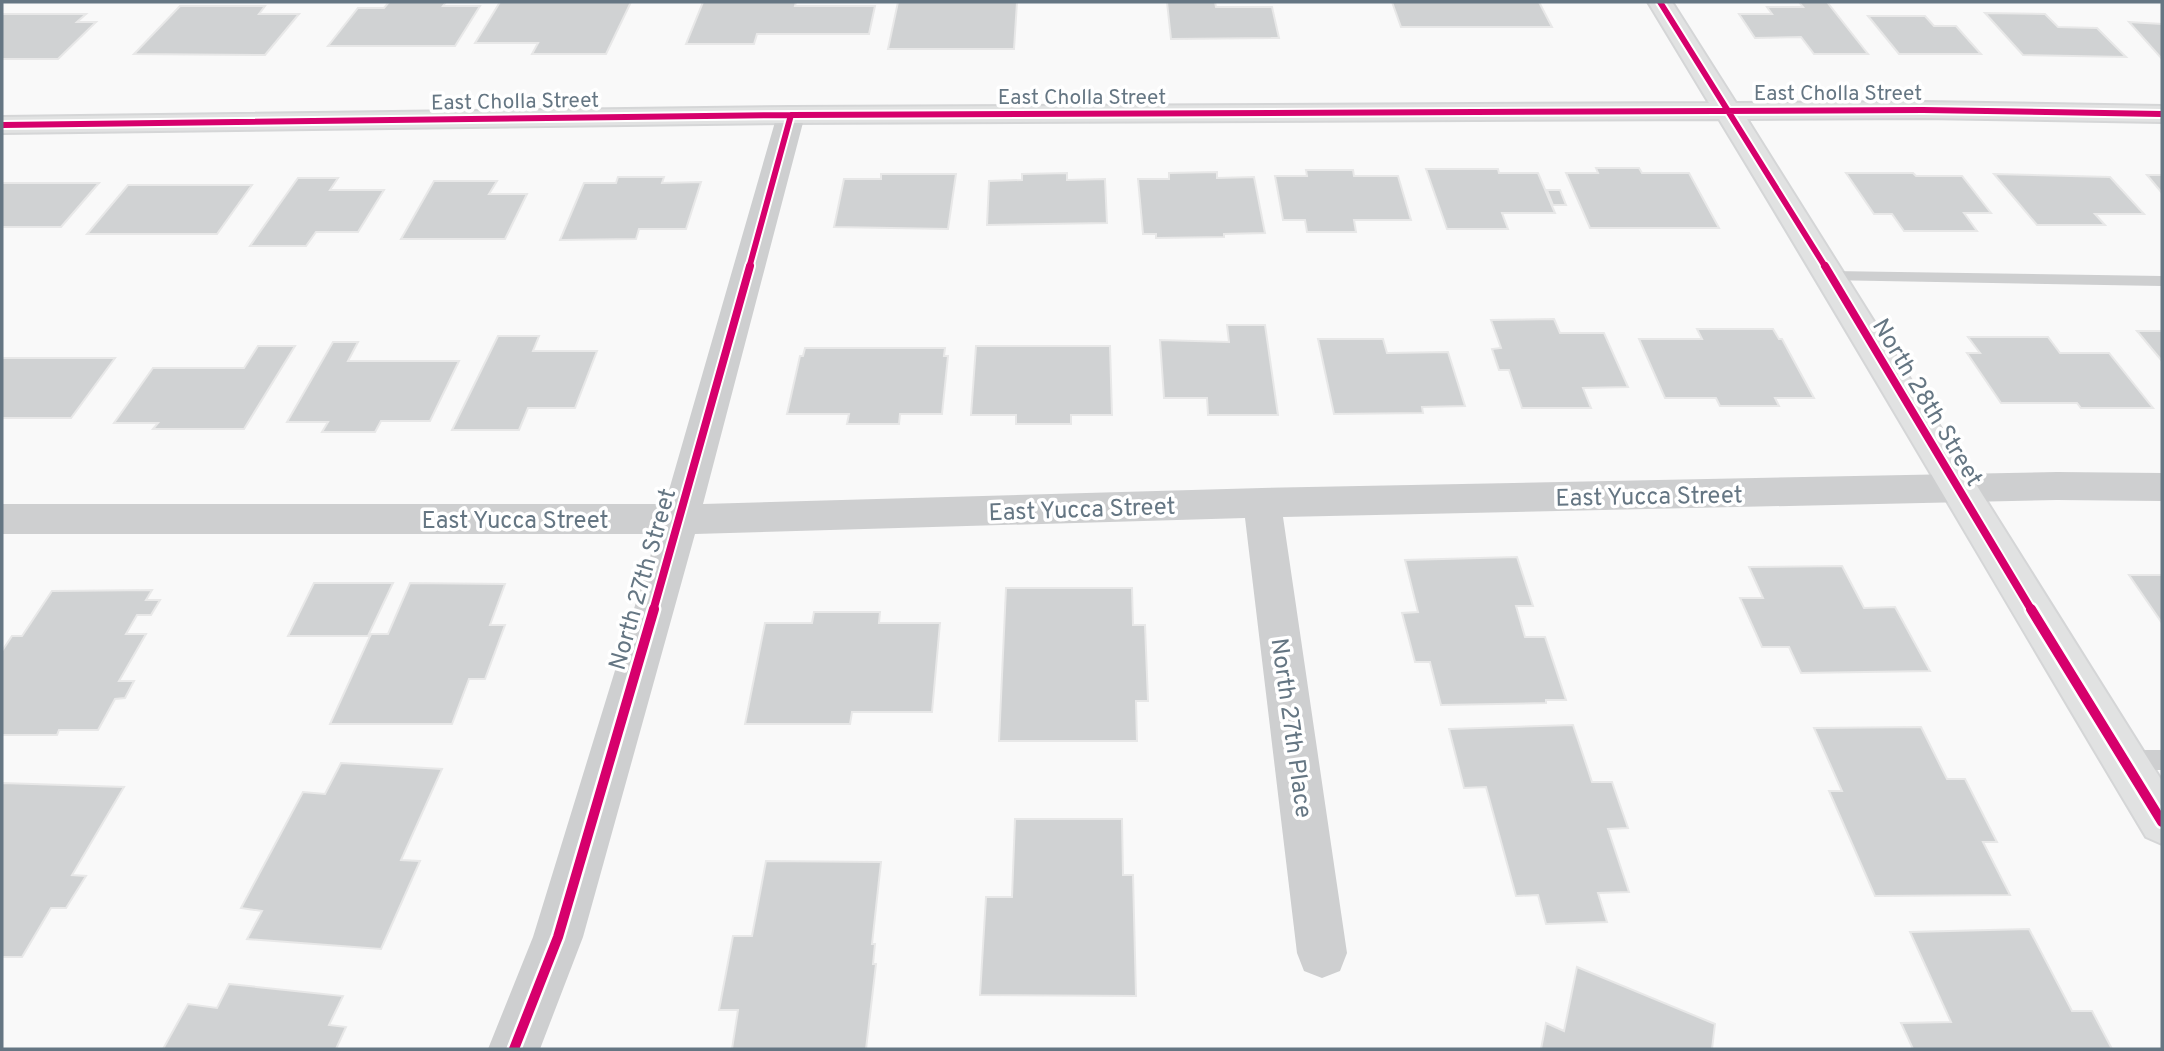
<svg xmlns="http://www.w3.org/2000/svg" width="2164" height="1051" font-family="Overpass,sans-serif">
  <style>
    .building { fill: #d0d2d3; stroke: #e8e8e8; stroke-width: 2 }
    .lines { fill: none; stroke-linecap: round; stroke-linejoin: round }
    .secondary-casing { stroke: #d5d6d7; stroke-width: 4 }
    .lane { fill: #cecfd0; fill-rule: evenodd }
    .street { fill: #cecfd0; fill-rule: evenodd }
    .secondary { fill: #e1e2e2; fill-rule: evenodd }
    .cycleway-far2-casing { stroke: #fff; stroke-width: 10 }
    .cycleway-far1-casing { stroke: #fff; stroke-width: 12 }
    .cycleway-casing { stroke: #fff; stroke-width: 15 }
    .cycleway-far2 { stroke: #d6006c; stroke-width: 6 }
    .cycleway-far1 { stroke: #d6006c; stroke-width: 8 }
    .cycleway { stroke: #d6006c; stroke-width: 10 }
    .labels { text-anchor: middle; stroke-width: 7; stroke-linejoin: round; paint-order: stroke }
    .far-street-label { font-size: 21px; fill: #657683; stroke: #fff }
    .street-label { font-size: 24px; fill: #657683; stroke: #fff }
  </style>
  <rect width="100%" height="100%" fill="#f9f9f9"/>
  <path class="building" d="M389,2H446L443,6H480L455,46H328L358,8H384Z
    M500,2H631L606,54H532L538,43H475Z
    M703,2H796L795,6H875L869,34H757L754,44H686Z
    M898,2H1017L1014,49H888Z
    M1167,2H1215L1216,7H1272L1279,38L1171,39Z
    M1392,2H1539L1552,27H1401Z
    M1799,2H1827L1868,54H1814L1801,37L1755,38L1739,14H1772L1767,7H1803Z
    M180,6H265L259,14H299L265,55L134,54Z
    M1985,13L2045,14L2058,27L2097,28L2126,57L2023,55Z
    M2,14H86L77,22H96L58,59H2Z
    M1868,16H1925L1934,26H1956L1981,54H1899Z
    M2129,22L2162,24V59Z
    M1596,168H1639L1642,173H1689L1719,228H1590L1566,173H1598Z
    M1426,169H1498L1499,173H1538L1555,213H1502L1508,229H1447Z
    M1306,170H1353L1354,176H1398L1411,220H1354L1356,232H1307L1305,220H1283L1275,176H1307Z
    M1217,172V178L1254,177L1265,233L1224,234V237L1156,238V234H1143L1138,179H1169V173Z
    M1067,173V180L1105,179L1107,223L987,225L989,181L1022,180V174Z
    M1846,173H1913L1916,176H1962L1991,213H1964L1977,231H1904L1892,214H1874Z
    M881,174H956L948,229L834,227L844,179H881Z
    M1994,174L2110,177L2144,214H2095L2105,225H2037Z
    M2147,175H2162V193Z
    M618,177H664L662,183L701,182L686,229H639L636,239L560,240L584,183H616Z
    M298,178H338L330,190H384L358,232H316L306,246H250Z
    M434,181H497L489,194H527L505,239H401Z
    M2,183H99L61,227H2Z
    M128,185H252L217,234H87Z
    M1547,190H1560L1566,205H1553Z
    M1554,319L1560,333H1604L1628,387L1583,388L1591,408H1522L1509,370H1499L1492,349L1501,348L1491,320Z
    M1227,325H1265L1278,415H1208L1207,398H1164L1160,340L1229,342Z
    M1697,329H1773L1779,339H1782L1814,398H1775L1779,406H1720L1716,398H1665L1639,339H1702Z
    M2137,331H2162V361Z
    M498,336H539L533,351H597L575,408H528L519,430H452Z
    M1968,337H2048L2060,353H2109L2153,408H2081L2077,403H2001L1967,353H1980Z
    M1318,339H1383L1387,353L1448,352L1465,406L1422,407L1423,413L1334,414Z
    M333,342H358L348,361H459L430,421H381L375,432H322L328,422H287Z
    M258,346H295L244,429H153L158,423H114L153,368H244Z
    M976,346H1110L1112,415H1071V424H1016V415H971Z
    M805,348H945L944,356H948L942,414H900L899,424H847L849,414H787L800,356H803Z
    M2,358H115L71,418H2Z
    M1517,557L1533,606H1516L1525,637H1545L1566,700H1546V703L1441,705L1430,662H1415L1402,613L1418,612L1405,560Z
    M1842,566L1864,608L1895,607L1930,671L1801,673L1789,647H1762L1740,598H1763L1749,567Z
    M2129,575H2162V623Z
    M314,583H393L368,636H288Z
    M410,583L505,584L490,625H505L485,679H469L452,724H330L371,634H388Z
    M1006,588H1132L1133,625H1145L1148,701H1136L1137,741H999Z
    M152,590L146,600H160L151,615H137L126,634H146L119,681H134L125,698L115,699L98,730H59L57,735H2V651L12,636H22L52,591Z
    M814,612H880L879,623H940L932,712H852L850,724H745L765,623H812Z
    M1573,725L1592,782H1612L1628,828L1608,829L1629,892L1598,893L1607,922L1546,924L1538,895L1516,896L1486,787L1464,788L1449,729Z
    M1921,727L1947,779H1965L1997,842H1983L2010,895L1875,896L1829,791H1842L1814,728Z
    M341,763L442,769L401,860L420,861L381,949L247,939L262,911L241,908L303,792L325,794Z
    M2,783L124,787L72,875L86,876L66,908H51L22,957H2Z
    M1015,819H1122L1123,875H1133L1136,996L980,995L986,897H1012Z
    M766,861L881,862L872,944H875L873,964H876L866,1049H732L738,1010H719L733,936H752Z
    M2029,929L2072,1011H2092L2112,1049H1913L1901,1023L1951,1022L1910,932Z
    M1577,967L1715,1024L1712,1049H1541L1546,1023L1564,1031Z
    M229,984L343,996L329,1025L346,1027L336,1049H163L188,1004L217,1008Z"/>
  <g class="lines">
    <g class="secondary-casing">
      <path id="secondary" d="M1648,2H1672L1736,103L1923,102L2162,106V122L1923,118L1747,119L2162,781V844L2146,837C2003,598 1864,357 1719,119L791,123L2,133V117L791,107L1709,103Z"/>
    </g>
    <path class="lane" d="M1831,271L2162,276V286L1825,280L1823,276L1825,272Z
      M2125,750H2162V770H2125L2117,767L2114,760L2117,753Z"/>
    <path class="street" d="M791,107L801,109L805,115L703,504L1262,488L2057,472L2162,473V501L2057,500L1283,517L1347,953L1340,971L1322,978L1304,971L1297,953L1245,518L695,534L583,937L540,1049H488L533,937L657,534H2V504H665L777,115L781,109Z"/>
    <use href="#secondary" class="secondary"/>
    <g class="cycleway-far2-casing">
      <path id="cycleway-far2" d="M1660,2L1826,268
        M2,125L791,115L1923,110L2162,114
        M749,268L791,115"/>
    </g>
    <g class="cycleway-far1-casing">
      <path id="cycleway-far1" d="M1825,266L2032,611
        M653,611L750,266"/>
    </g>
    <g class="cycleway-casing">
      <path id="cycleway" d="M2031,609L2162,822
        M514,1049L558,937L654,609"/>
    </g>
    <use href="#cycleway-far2" class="cycleway-far2"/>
    <use href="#cycleway-far1" class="cycleway-far1"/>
    <use href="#cycleway" class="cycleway"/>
  </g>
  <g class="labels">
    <g class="far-street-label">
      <text x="1838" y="100">East Cholla Street</text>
      <text x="1082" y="104">East Cholla Street</text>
      <text transform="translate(515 101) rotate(-1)" y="7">East Cholla Street</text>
    </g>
    <g class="street-label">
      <text transform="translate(1928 402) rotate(59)" y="8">North 28th Street</text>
      <text transform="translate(1649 496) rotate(-1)" y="8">East Yucca Street</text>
      <text transform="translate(1082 509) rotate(-2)" y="8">East Yucca Street</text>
      <text x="515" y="528">East Yucca Street</text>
      <text transform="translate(642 579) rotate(-74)" y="8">North 27th Street</text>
      <text transform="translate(1292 728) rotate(82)" y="8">North 27th Place</text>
    </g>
  </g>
  <rect width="2164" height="1051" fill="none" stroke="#657683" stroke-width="7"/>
</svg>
